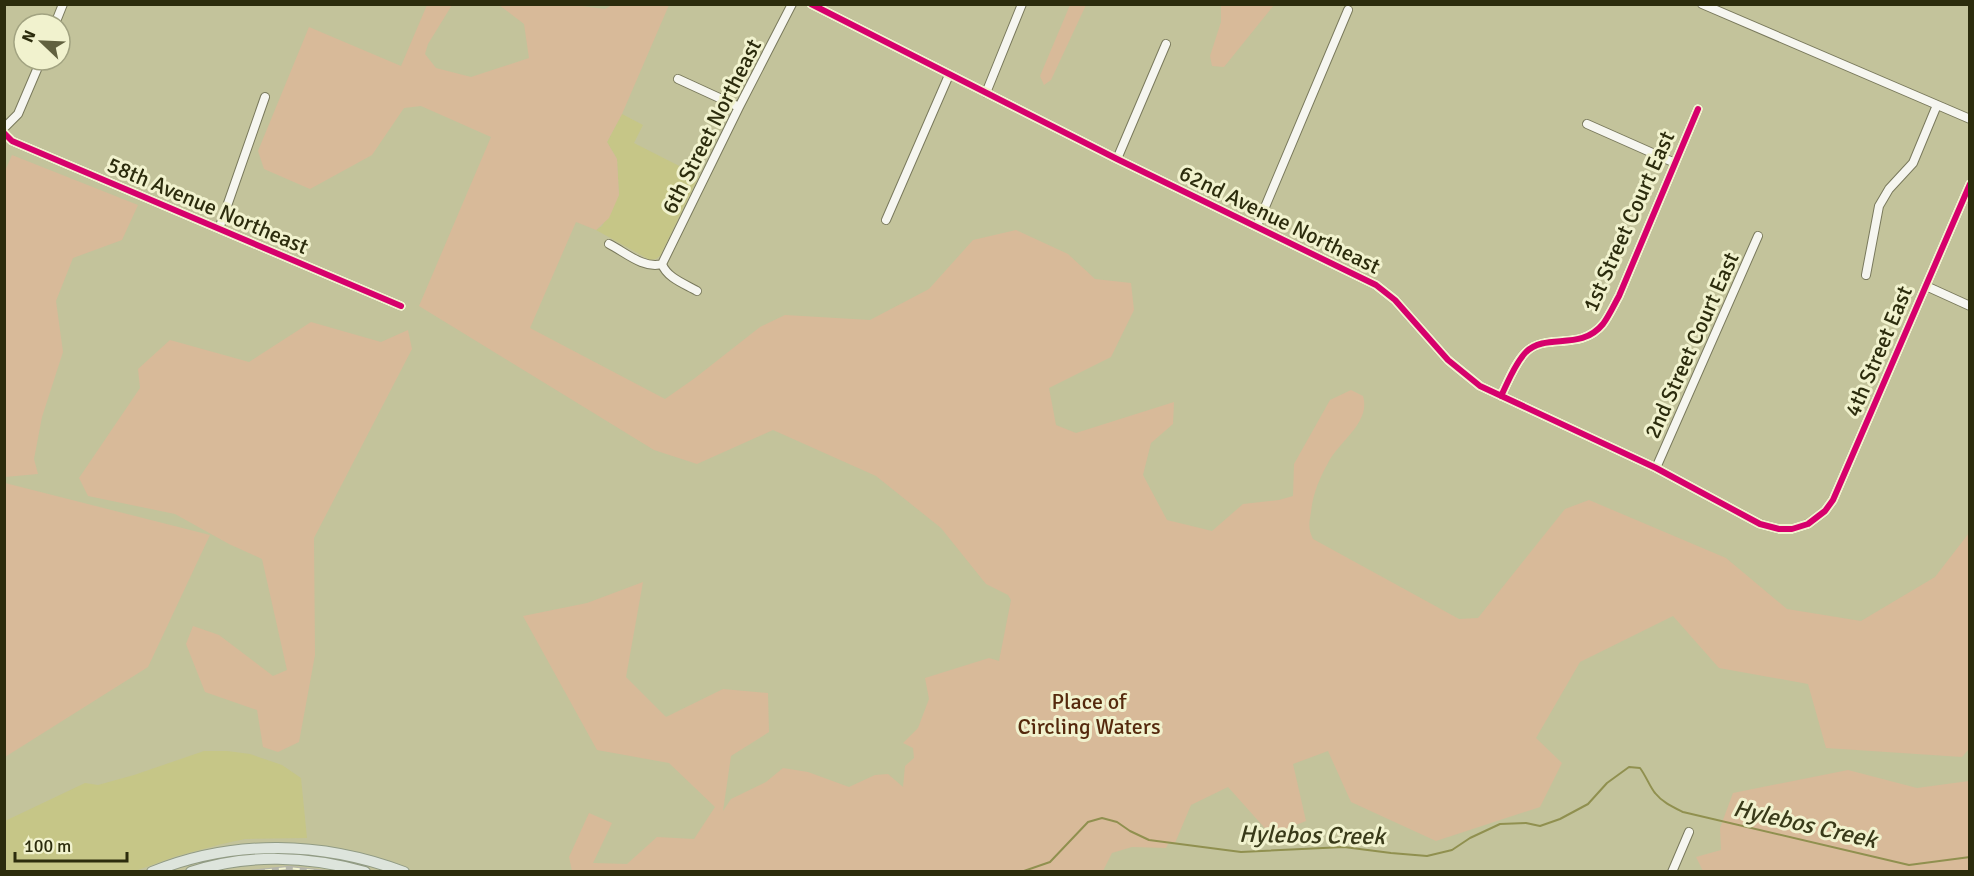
<svg xmlns="http://www.w3.org/2000/svg" width="1974" height="876" font-family="Signika,sans-serif">
  <style>
    .built { fill: #c6c687 }
    .green { fill: #d8ba99 }
    .lines { fill: none; stroke-linecap: round; stroke-linejoin: round }
    .stream { stroke: #90904f; stroke-width: 2 }
    .minor-casing { stroke: #79795c; stroke-width: 10 }
    .major-casing { stroke: #919b84; stroke-width: 12 }
    .minor { stroke: #f6f6f0; stroke-width: 8 }
    .major { stroke: #dde4dc; stroke-width: 10 }
    .rail-casing { stroke: #b5b5aa; stroke-width: 4.5 }
    .rail { stroke: #f1f2ce; stroke-width: 2; stroke-dasharray: 7; stroke-linecap: butt }
    .cycleway-casing { stroke: #f1f2ce; stroke-width: 10 }
    .cycleway { stroke: #d6006c; stroke-width: 6 }
    .labels { text-anchor: middle; stroke-width: 6; stroke-linejoin: round; paint-order: stroke }
    .street-label { font-size: 22px; fill: #2c2c0d; stroke: #f1f2ce }
    .park-label { font-size: 22px; fill: #55290d; stroke: #f1f2ce }
    .water-label { font-size: 24px; font-style: italic; fill: #393a19; stroke: #f1f2ce }
  </style>
  <rect width="100%" height="100%" fill="#c3c39b"/>
  <path class="built" d="M622,114L643,125L634,143L699,176L660,256L656,259L650,260L596,230L602,226L619,195L617,159L607,142Z
    M204,751H227L250,754L282,765L301,778L307,838L245,839L222,844L177,856L135,871H5V821L85,783L98,785L134,775Z"/>
  <path class="green" d="M427,5H452L428,44L425,54L436,68L471,77L529,58L524,24L499,5H574L605,9L612,5H669L622,114L607,142L617,159L619,195L609,218L596,230L576,222L530,328L665,399L695,378L760,327L785,315L870,320L929,289L973,240L1016,230L1068,254L1095,279L1131,283L1134,310L1111,357L1049,388L1056,425L1076,433L1174,402L1173,424L1151,443L1143,475L1167,520L1212,531L1243,504L1279,500L1293,496L1294,464L1330,400L1351,390L1363,396C1371,423 1339,441 1328,463C1319,479 1313,494 1311,512C1309,523 1308,529 1313,539L1459,619L1478,618L1565,509L1589,500L1726,558L1787,609L1861,621L1935,577L1969,533V749L1962,757L1826,748L1808,684L1719,668L1673,616L1580,662L1536,738L1562,763L1540,807L1436,841L1351,802L1328,751L1293,764L1306,821L1271,835L1228,787L1191,805L1175,843L1169,842L1166,848L1132,847L1112,853L1103,871H572L569,857L589,813L612,823L593,863L627,864L657,837L694,839L715,807L669,763L597,750L523,616L587,603L643,582L626,677L666,717L723,689L768,693L769,732L731,756L723,811L731,799L766,782L783,768L808,772L849,787L875,775L888,774L903,787L905,766L914,758L913,748L903,743L918,728L929,699L925,678L989,658L999,661L1011,600L1008,595L986,584L941,528L876,476L773,430L697,464L654,450L419,306L491,137L421,106L404,108L372,155L310,189L264,169L258,151L309,27L401,66Z
    M1070,5H1086L1051,80L1044,85L1040,76Z
    M1221,5H1274L1224,67L1212,66L1210,56L1221,22Z
    M12,155L138,205L122,240L73,258L56,301L63,352L42,417L34,459L38,474L5,477L4,173Z
    M311,322L381,342L408,330L412,349L314,538L315,655L299,742L278,752L263,747L257,710L205,692L186,644L193,626L219,635L273,676L287,670L262,559L229,544L175,514L88,496L79,478L140,388L138,369L170,340L249,362Z
    M5,483L210,535L148,667L5,757Z
    M1848,770L1917,788L1969,781V871H1703L1696,857L1721,850L1720,828L1733,793Z"/>
  <g class="lines">
    <path class="stream" d="M1021,872L1050,862L1088,822L1102,818L1117,822L1130,831L1149,840L1241,852L1344,847L1391,853L1427,856L1452,850L1470,838L1500,824L1526,823L1540,826L1560,819L1588,804L1607,783L1629,767L1640,768C1646,776 1650,787 1655,793C1662,802 1673,807 1683,812L1909,865L1970,857"/>
    <g class="minor-casing">
      <path id="minor" d="M811,4L1117,159L1376,285L1395,300L1448,360L1480,386L1656,468L1760,524L1779,529H1792L1808,524L1825,511L1833,500L1970,184
        M1702,4L1970,119
        M55,24L63,4
        M678,79L739,107
        M986,93L1022,4
        M1587,124L1675,163
        M4,128L18,114L41,60
        M4,133L12,141L401,306
        M1117,159L1166,44
        M886,220L949,75
        M1257,226L1348,10
        M219,229L265,97
        M609,244C625,252 643,269 662,264
        M662,264L739,107L792,4
        M662,264C667,278 685,284 697,291
        M1866,275L1879,206L1889,189L1913,163L1937,105
        M1926,286L1970,306
        M1501,396C1508,382 1515,363 1526,352C1547,332 1580,352 1603,324C1609,316 1614,305 1619,296L1698,109
        M1656,468L1758,236
        M1672,872L1689,832"/>
    </g>
    <g class="major-casing">
      <path id="major" d="M152,872C233,839 322,841 404,872
        M191,872C247,853 309,856 365,872"/>
    </g>
    <use href="#minor" class="minor"/>
    <use href="#major" class="major"/>
    <g class="rail-casing">
      <path id="rail" d="M251,872L289,868L324,872"/>
    </g>
    <use href="#rail" class="rail"/>
    <g class="cycleway-casing">
      <path id="cycleway" d="M811,4L1117,159L1376,285L1395,300L1448,360L1480,386L1656,468L1760,524L1779,529H1792L1808,524L1825,511L1833,500L1970,184
        M4,133L12,141L401,306
        M1501,396C1508,382 1515,363 1526,352C1547,332 1580,352 1603,324C1609,316 1614,305 1619,296L1698,109"/>
    </g>
    <use href="#cycleway" class="cycleway"/>
  </g>
  <g class="labels">
    <g class="street-label">
      <text transform="translate(711 126) rotate(-63)" y="8">6th Street Northeast</text>
      <text transform="translate(208 205) rotate(23)" y="8">58th Avenue Northeast</text>
      <text transform="translate(1280 219) rotate(26)" y="8">62nd Avenue Northeast</text>
      <text transform="translate(1628 221) rotate(-66)" y="8">1st Street Court East</text>
      <text transform="translate(1691 345) rotate(-66)" y="8">2nd Street Court East</text>
      <text transform="translate(1878 351) rotate(-67)" y="8">4th Street East</text>
    </g>
    <g class="park-label">
      <text x="1089" y="709">Place of<tspan x="1089" dy="25">Circling Waters</tspan></text>
    </g>
    <g class="water-label">
      <text transform="translate(1805 824) rotate(13)" y="8">Hylebos Creek</text>
      <text transform="translate(1312 835) rotate(1)" y="8">Hylebos Creek</text>
    </g>
  </g>
  <rect width="1974" height="876" fill="none" stroke="#2c2c0d" stroke-width="12"/>
  <g transform="translate(42 42) rotate(293)"><circle r="28" fill="#f1f2ce" stroke="#a2a381" stroke-width="1.5"/>
  <path d="M0-4.5L10 22L0 15L-10 22Z" fill="#61613f"/>
  <text y="-9" font-size="16" font-weight="bold" text-anchor="middle" fill="#2c2c0d">N</text>
  </g>
  <path d="M15 852v9h112v-9" fill="none" stroke="#2c2c0d" stroke-width="3"/>
  <text x="24" y="852" font-size="18" fill="#2c2c0d" stroke="#f1f2ce" stroke-width="4.5" paint-order="stroke">100 m</text>
</svg>
